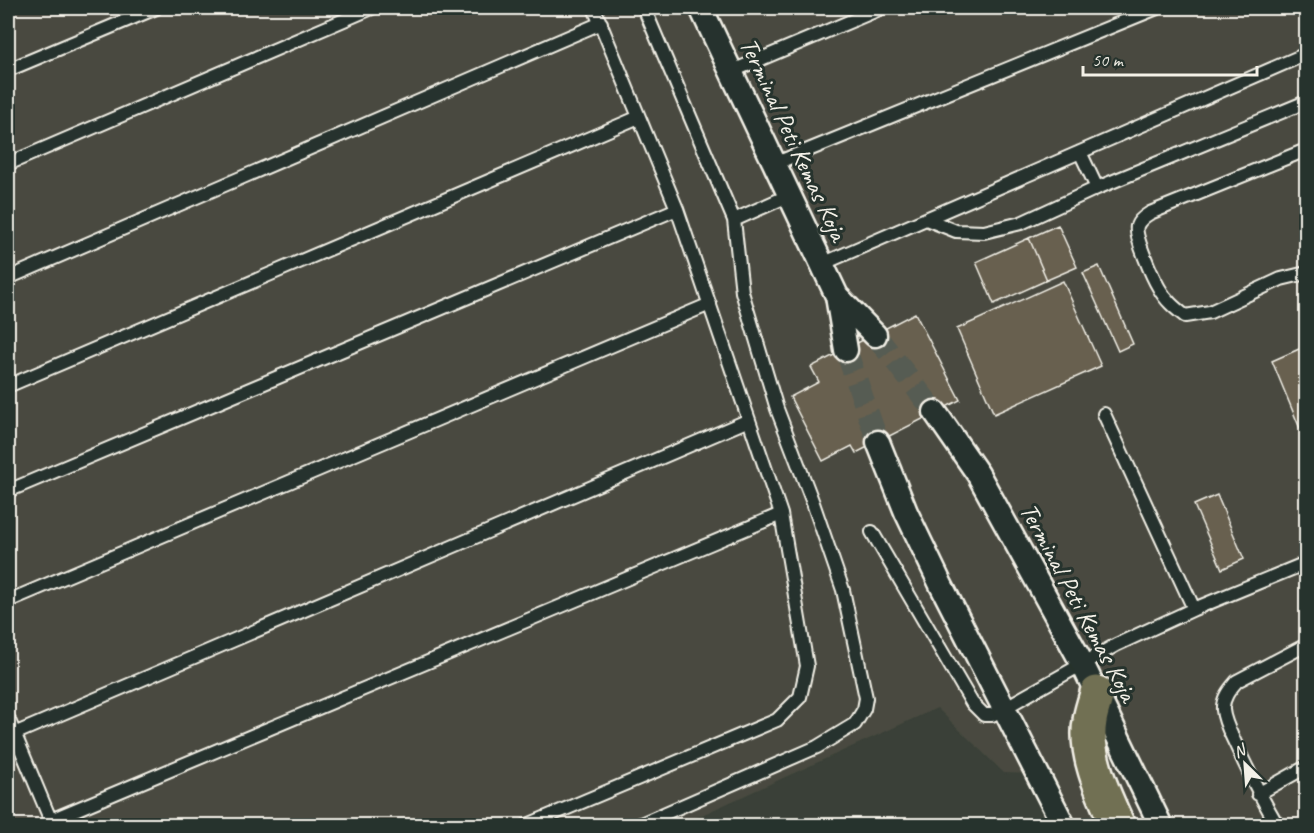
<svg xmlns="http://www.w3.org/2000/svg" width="1314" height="833" font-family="Caveat,sans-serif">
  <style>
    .built { fill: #484a3f }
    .building { fill: #676050; stroke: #f4f1e8; stroke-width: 1.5 }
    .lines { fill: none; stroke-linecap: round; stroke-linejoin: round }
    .street-tunnel { stroke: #565b52; stroke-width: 22; stroke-dasharray: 22 11; stroke-linecap: butt }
    .lane-casing { stroke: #f4f1e8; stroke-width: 16 }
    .street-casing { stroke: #f4f1e8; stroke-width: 27 }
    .highway-casing { stroke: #f4f1e8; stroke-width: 38 }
    .lane { stroke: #26332d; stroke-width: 12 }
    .street { stroke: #26332d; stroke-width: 22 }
    .highway { stroke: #716f52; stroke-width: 33 }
    .labels { text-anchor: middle; stroke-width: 6; stroke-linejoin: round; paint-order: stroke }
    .street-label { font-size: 26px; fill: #f4f1e8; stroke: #26332d }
  </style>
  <rect width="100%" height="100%" fill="#3a4038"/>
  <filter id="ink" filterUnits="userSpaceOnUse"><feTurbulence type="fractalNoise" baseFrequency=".0167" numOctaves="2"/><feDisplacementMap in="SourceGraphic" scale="12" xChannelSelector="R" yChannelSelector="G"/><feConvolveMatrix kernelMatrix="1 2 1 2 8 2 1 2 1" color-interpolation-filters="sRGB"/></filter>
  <g filter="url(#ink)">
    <path class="built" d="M8,8H1306V825H1056L1036,774L1004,773L937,708L680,825H8Z"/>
    <path class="building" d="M1058,225L1077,267L1047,280L1029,238Z
      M1029,238L1047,280L994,304L976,262Z
      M1099,266L1133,344L1118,351L1083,273Z
      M1063,281L1101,366L994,414L957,329Z
      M915,313L960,400L856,453L852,446L823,461L790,397L819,382L811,367Z
      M1306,346V429L1301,431L1272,361Z
      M1217,495L1244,559L1222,569L1194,505Z"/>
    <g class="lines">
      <path class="street-tunnel" d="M875,335L935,412
        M846,350L878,442"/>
      <g class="lane-casing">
        <path id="lane" d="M8,70L156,8
          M730,72L882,8
          M1306,150L1150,213C1145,216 1139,220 1137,226C1134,236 1153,278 1159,288C1165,300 1175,308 1185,316L1210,312L1281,279L1306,273
          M1080,152L1097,188
          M8,164L372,8
          M774,164L1157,8
          M926,219L956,231L984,232L1021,223L1097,188L1306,102
          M734,220L790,195
          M822,264L1306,54
          M8,278L601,23
          M8,386L639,117
          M1104,414L1194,609
          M8,491L677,209
          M872,532L972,703L984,715H992L1116,645L1194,609L1306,563
          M8,601L710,304
          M8,718L53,826
          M14,734L749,420
          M1258,794L1306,767
          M51,820L781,514
          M525,826L777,720L800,697L807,666L781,514L677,209L594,8
          M636,826L817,747L855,724L864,709L866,698L843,590L813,503L777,409L742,292L734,220L644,8
          M1278,826C1262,800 1249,773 1236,745C1231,734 1224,722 1223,710C1222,698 1230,689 1237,681L1306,645"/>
      </g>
      <g class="street-casing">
        <path id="street" d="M701,8L837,296L846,350
          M837,296L875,335
          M935,412L978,474L1082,663L1161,826
          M878,442L906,512L941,585L1064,826"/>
      </g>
      <g class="highway-casing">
        <path id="highway" d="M1097,693C1095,702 1091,712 1090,721C1084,755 1104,795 1118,826"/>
      </g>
      <use href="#lane" class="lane"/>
      <use href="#street" class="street"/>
      <use href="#highway" class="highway"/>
    </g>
  </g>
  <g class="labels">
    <g class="street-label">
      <text transform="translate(794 139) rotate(65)" y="9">Terminal Peti Kemas Koja</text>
      <text transform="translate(1079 602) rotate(62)" y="9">Terminal Peti Kemas Koja</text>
    </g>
  </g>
  <rect width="1314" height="833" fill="none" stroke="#26332d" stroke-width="30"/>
  <rect x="15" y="15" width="1284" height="803" fill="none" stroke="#f4f1e8" stroke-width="2" filter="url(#ink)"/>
  <g transform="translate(1245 764) rotate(335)" stroke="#26332d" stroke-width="4.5" paint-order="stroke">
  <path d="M0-4.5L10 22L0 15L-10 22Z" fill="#f4f1e8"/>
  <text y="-9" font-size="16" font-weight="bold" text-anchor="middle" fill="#f4f1e8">N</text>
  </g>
  <path d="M1083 66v9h174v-9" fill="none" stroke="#f4f1e8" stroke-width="3"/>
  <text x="1092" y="66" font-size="18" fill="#f4f1e8" stroke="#26332d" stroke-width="4.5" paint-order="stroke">50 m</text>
</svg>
